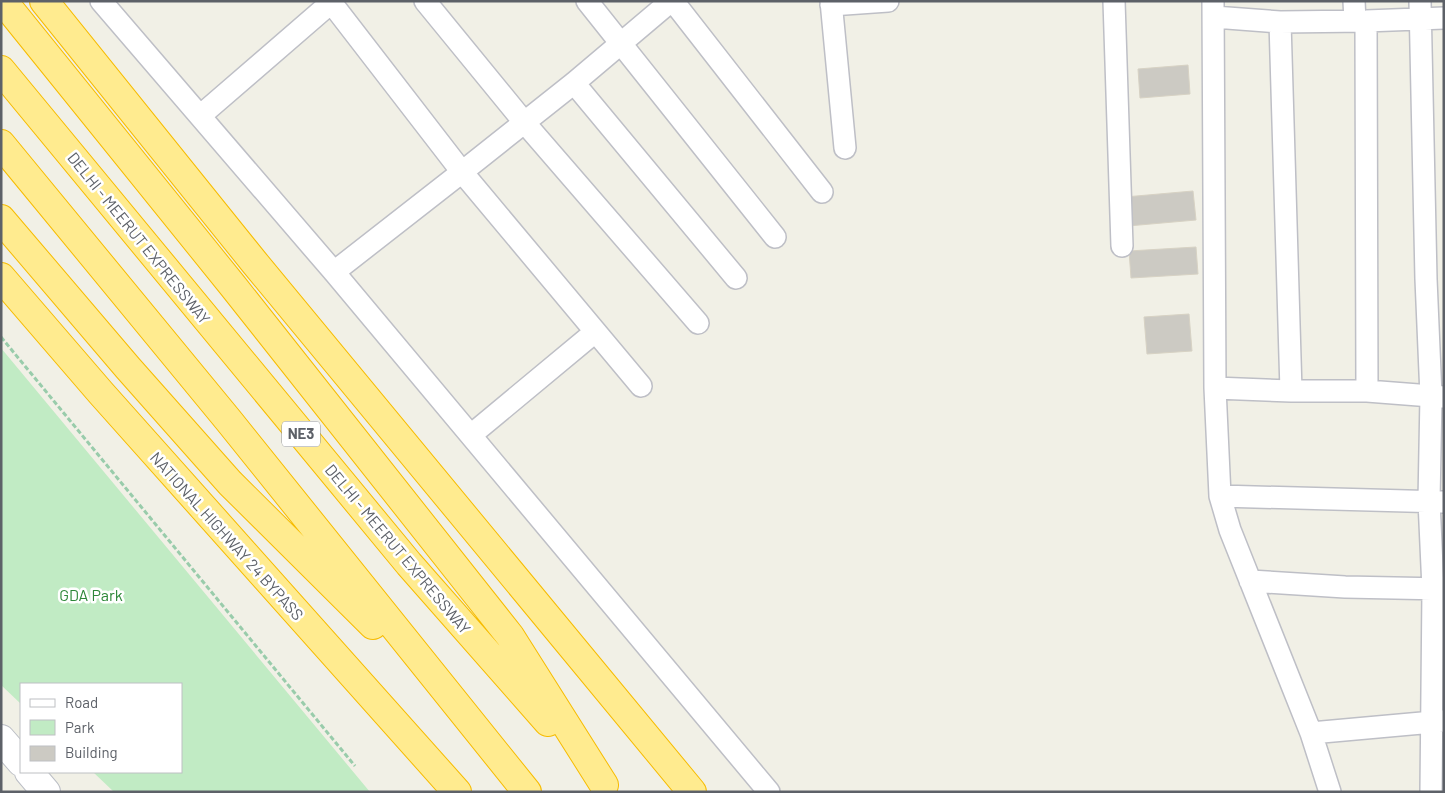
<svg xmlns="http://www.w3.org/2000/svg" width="1445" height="793" font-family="Barlow,sans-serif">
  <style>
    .green { fill: #c1ebc4 }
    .building { fill: #cccac3; stroke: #d7d2c4 }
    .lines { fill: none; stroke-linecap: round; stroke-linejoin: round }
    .street-casing { stroke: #bebfc6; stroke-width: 24 }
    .secondary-casing { stroke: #bbbec5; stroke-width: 30 }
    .highway-casing { stroke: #f7bc00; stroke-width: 30 }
    .path { stroke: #99ccab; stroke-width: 3; stroke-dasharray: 5 2.5; stroke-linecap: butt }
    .street { stroke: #fff; stroke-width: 21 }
    .secondary { stroke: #fff; stroke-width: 28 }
    .highway { stroke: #ffeb8f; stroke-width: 28 }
    .labels { text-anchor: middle; stroke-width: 5; stroke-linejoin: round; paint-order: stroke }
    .shield { fill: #fff; stroke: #8e9095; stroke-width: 1 }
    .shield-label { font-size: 15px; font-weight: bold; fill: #5d6168 }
    .street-label { font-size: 16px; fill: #5d6168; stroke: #fff }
    .park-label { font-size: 16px; fill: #2d8738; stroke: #fff }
  </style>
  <rect width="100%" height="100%" fill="#f1f0e6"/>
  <path class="green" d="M1,348L370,792H114L93,772H181V684H21V704L1,685Z"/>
  <path class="building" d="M1188,65L1190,94L1140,98L1138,69Z
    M1193,191L1196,220L1128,226L1125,197Z
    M1196,247L1198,274L1131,278L1129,251Z
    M1189,314L1192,351L1147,354L1144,317Z"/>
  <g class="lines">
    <g class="street-casing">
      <path id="street" d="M101,1L334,272L769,792
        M330,1L462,172L641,386
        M425,1L524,122L698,323
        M587,1L775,237
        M673,1L822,192
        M831,1L845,148
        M1114,1L1122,246
        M1213,1L1215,388L1220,496L1230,530L1311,733L1330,792
        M1354,1L1355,21
        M1420,1L1426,279L1431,396L1429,501L1433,589L1431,792
        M831,5L888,1
        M1214,17L1280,22L1366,21L1444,18
        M1366,21L1367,391
        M1280,22L1291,391
        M574,83L736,278
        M200,116L333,1
        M334,272L462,172L574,83L671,1
        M1215,388L1291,391H1367L1444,397
        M471,435L595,332
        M1220,496L1444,502
        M1250,581L1345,587L1444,589
        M1311,733L1444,721"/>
    </g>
    <g class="secondary-casing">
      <path id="secondary" d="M1,739L21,762
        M29,772L46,792"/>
    </g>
    <g class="highway-casing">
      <path id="highway" d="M3,1L233,286L510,636L604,785
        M44,1L254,262L692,792
        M1,70L409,564L548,722
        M1,144L229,421L527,792
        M1,219L128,368L230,483L373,625
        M1,277L101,393L457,792"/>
    </g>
    <path class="path" d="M1,337L355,766"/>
    <use href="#street" class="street"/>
    <use href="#secondary" class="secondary"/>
    <use href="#highway" class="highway"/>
  </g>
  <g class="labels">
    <rect class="shield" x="282" y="421.5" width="38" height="25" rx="4"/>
    <g class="shield-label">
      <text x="301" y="439">NE3</text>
    </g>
    <g class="street-label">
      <text transform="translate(139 238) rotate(51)" y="6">DELHI - MEERUT EXPRESSWAY</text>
      <text transform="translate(227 536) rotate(48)" y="6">NATIONAL HIGHWAY 24 BYPASS</text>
      <text transform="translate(398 549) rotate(50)" y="6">DELHI - MEERUT EXPRESSWAY</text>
    </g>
    <g class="park-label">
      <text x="91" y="601">GDA Park</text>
    </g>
  </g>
  <rect width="1445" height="793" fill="none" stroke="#5d6168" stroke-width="5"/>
  <rect x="20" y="683" width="162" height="90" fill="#ffffff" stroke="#bec0c3"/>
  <rect x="30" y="699" width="25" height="8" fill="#ffffff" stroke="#bec0c3"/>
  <text x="65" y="708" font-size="15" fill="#5d6168">Road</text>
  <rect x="30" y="720" width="25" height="15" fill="#c1ebc4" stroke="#bec0c3"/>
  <text x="65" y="733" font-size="15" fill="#5d6168">Park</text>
  <rect x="30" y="746" width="25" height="15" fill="#cccac3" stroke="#bec0c3"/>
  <text x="65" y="758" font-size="15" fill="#5d6168">Building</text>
</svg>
